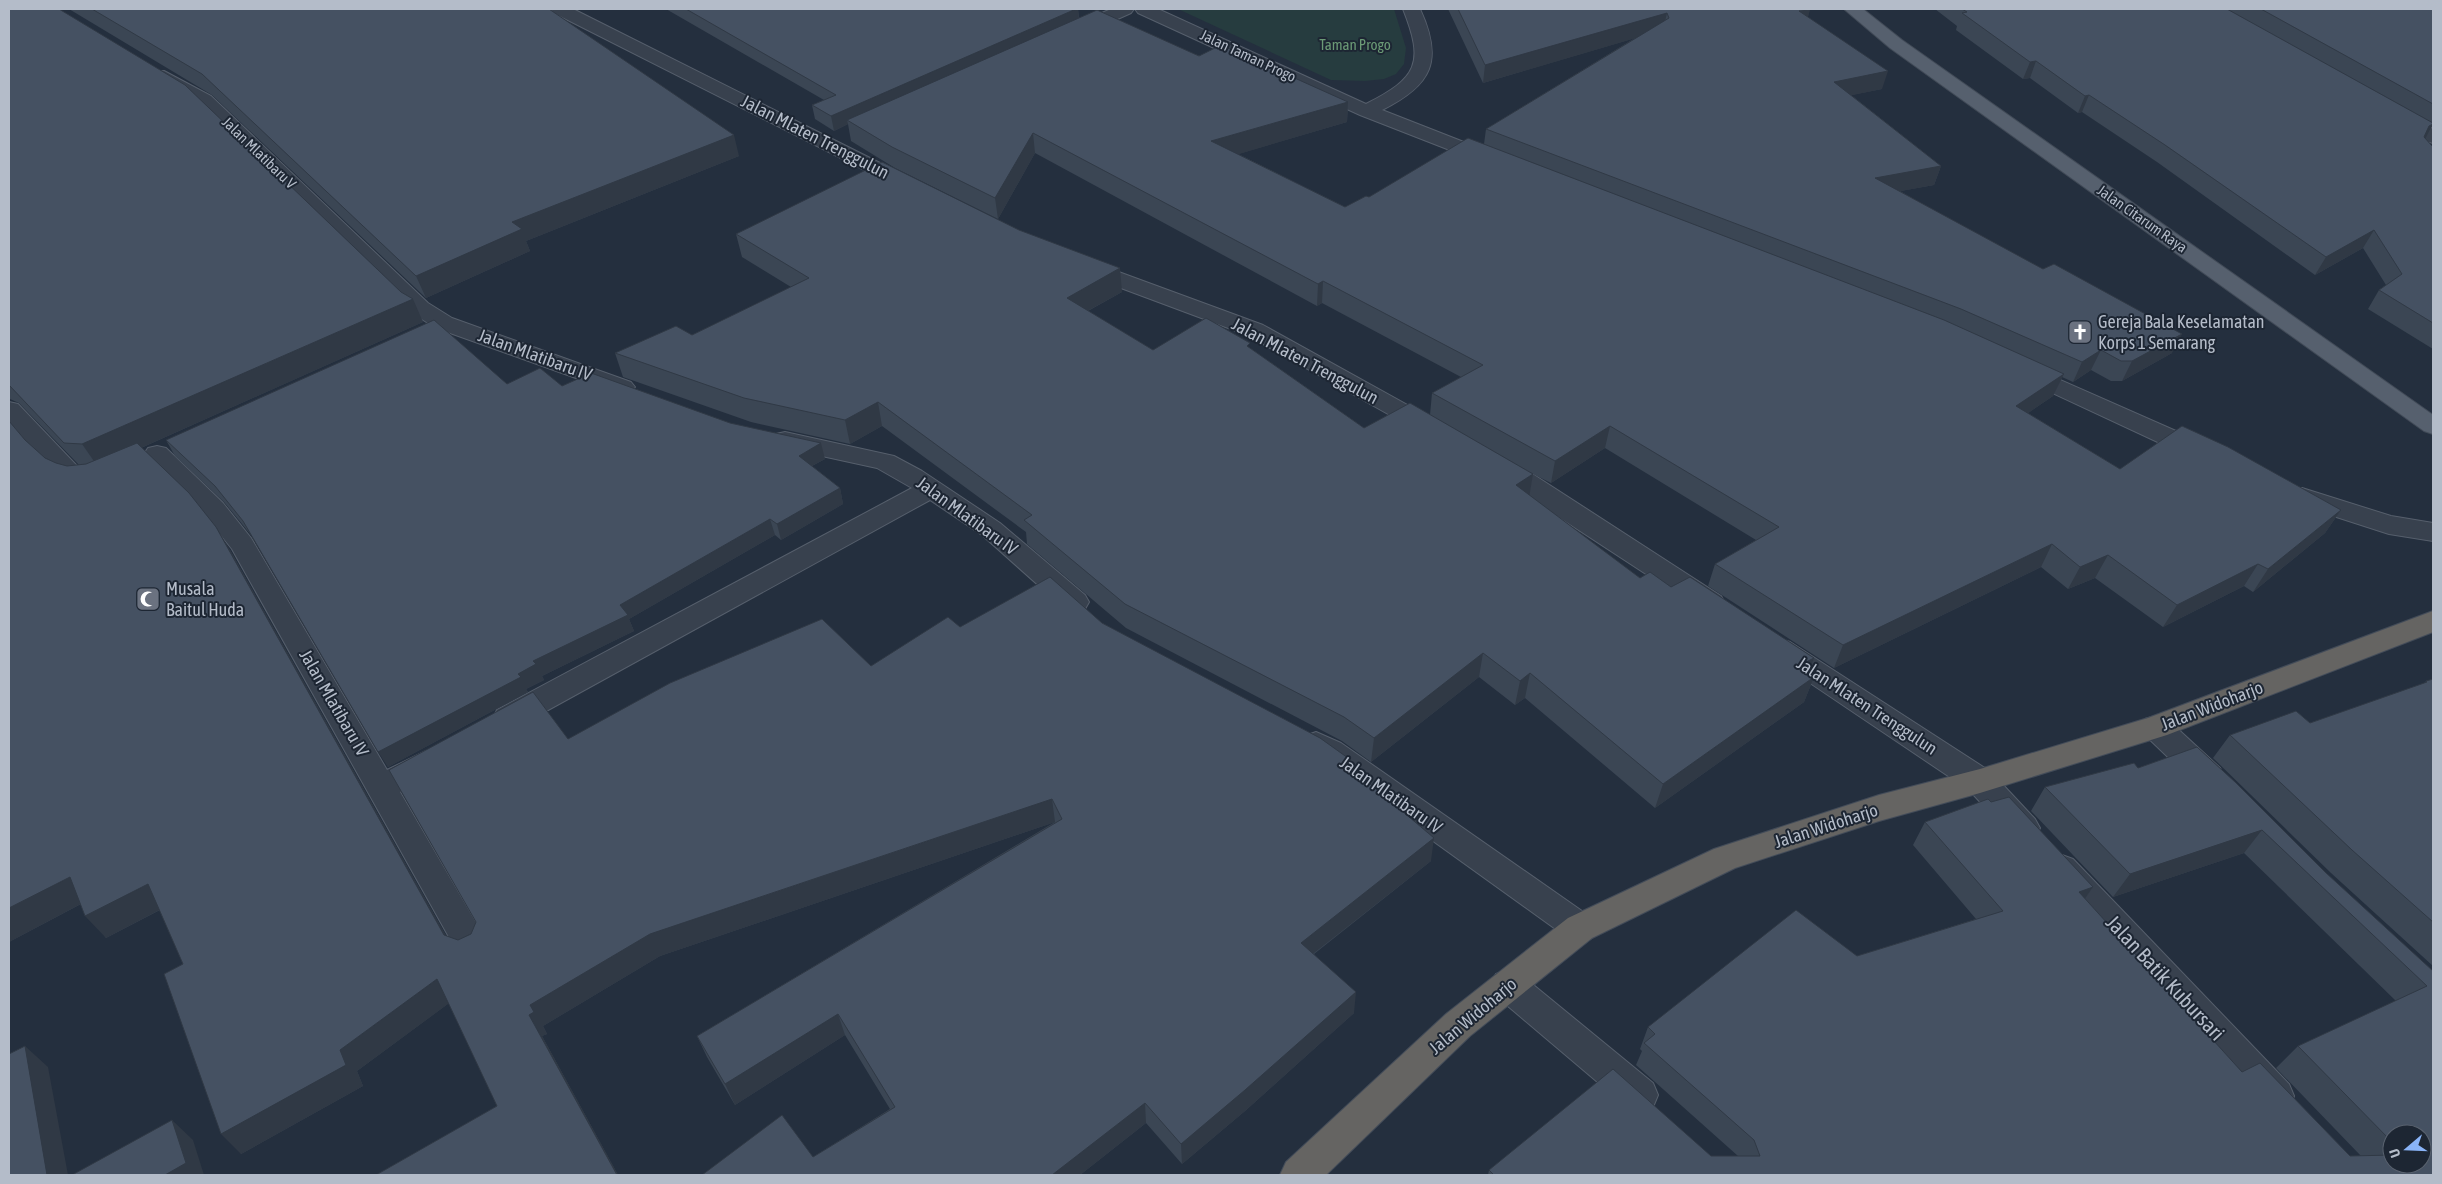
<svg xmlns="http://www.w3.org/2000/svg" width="2442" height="1184" font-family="'Asap Condensed',sans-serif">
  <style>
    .green { fill: #263c3f }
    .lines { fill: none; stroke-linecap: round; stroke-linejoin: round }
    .minor-casing { stroke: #565f6c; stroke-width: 2 }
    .primary-casing { stroke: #414a57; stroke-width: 2 }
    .trunk-casing { stroke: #434c59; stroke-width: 2 }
    .minor { fill: #38414e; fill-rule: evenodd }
    .primary { fill: #56606e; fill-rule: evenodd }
    .trunk { fill: #656462; fill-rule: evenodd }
    .wall { fill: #3b4654; fill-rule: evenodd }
    .shaded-wall { fill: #303945 }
    .building { fill: #455162; stroke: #303945 }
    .labels { text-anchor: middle; stroke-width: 4; stroke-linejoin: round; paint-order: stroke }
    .far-park-label { font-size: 15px; fill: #6b9a76; stroke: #1d2633 }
    .far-street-label { font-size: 15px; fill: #b4bcc9; stroke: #1d2633 }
    .street-label { font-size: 18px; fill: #b4bcc9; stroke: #1d2633 }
    .poi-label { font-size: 18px; fill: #b4bcc9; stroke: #1d2633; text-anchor: start }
    .near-street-label { font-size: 21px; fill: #b4bcc9; stroke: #1d2633 }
  </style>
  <rect width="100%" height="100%" fill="#242f3e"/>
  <path class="green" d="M1178,9H1394L1406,48L1404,64L1396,74L1384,79L1365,81L1331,80Z"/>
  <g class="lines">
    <g class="minor-casing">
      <path id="minor" d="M551,9H573L914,180L917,184L914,188L907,190L900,188L554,13Z
        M1111,9H1134L1131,13L1082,35H1070L1067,31L1070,27Z
        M1135,9H1158L1366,104C1417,78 1425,64 1403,9H1420C1444,61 1432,85 1382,110L1497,155L1500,159L1497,163L1490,165L1483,163L1360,115L1138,13Z
        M164,71L211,96L428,303L452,318L631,382L635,387L631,392L623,394L615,392L436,328L412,313L197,104L158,80L155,76L158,72Z
        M2395,110L2433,129V143L2426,141L2388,120L2385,116L2388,112Z
        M1086,260L1263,325L1440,423L1443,428L1440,433L1431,436L1422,433L1247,335L1078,272L1075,267L1078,262Z
        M2024,364L2210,446L2214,452L2210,458L2201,460L2192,458L2016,376L2012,371L2016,366Z
        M9,402L18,404L79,468L102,472L106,478L102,484L84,487L61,480L9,423Z
        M785,432L894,456L922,471L1000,523L1085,595L1089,602L1085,609L1075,612L1065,609L982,535L930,500L519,726L508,729L497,726L493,718L497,710L912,488L877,468L776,446L773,440L776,434Z
        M157,446L166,448L223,503L251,538L387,770L426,751L437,755L441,763L437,771L400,792L483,935L488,945L483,955L471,960L459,955L232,549L205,515L144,454L148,448Z
        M1499,458L1531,473L1721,596L1725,603L1721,610L1711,613L1701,610L1490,472L1486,466L1490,460Z
        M2302,488L2391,516L2433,523V541L2389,534L2293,503L2289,497L2293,491Z
        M1780,639L1790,642L1991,772L2035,819L2040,828L2035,837L2024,841L2013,837L1969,790L1770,656L1766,649L1770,642Z
        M2156,716L2167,719L2220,768L2224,777L2220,786L2209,789L2198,786L2145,735L2141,727L2145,719Z
        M1316,732L1341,743L1592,918L1597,928L1592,938L1580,942L1568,938L1319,759L1305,752L1301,744L1305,736Z
        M2062,855L2073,859L2289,1084L2294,1096L2289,1108L2276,1113L2263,1108L2051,879L2046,869L2051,859Z
        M1508,970L1520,974L1653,1083L1658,1095L1653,1107L1640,1112L1627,1107L1496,996L1491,985L1496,974Z"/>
    </g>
    <g class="primary-casing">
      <path id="primary" d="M1844,9H1863L1902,40L2433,415V434L2424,431L1890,48Z"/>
    </g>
    <g class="trunk-casing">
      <path id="trunk" d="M2433,611V632L2167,735L1980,793L1879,821L1735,868L1592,938L1470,1036L1326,1175H1280L1286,1162L1446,1014L1568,918L1714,849L1879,795L1980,769L2148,718Z"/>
    </g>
    <use href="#minor" class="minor"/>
    <use href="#primary" class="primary"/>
    <use href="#trunk" class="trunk"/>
  </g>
  <path class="wall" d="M9,9L423,322L141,448L230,550L446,936L458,940L471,934L568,739L871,666L960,627L1102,623L1348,758V765L1431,861L1314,954L1354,1013L1245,1111L1182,1164L1146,1123L1080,1175H701L813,1157L890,1109L845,1035L735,1105L707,1057L697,1036L1055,822L660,956L543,1026L547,1034L542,1036L618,1175H376L497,1106L449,1003L357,1071L363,1086L241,1154L183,964L160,910L106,938L81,904L9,942L25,440L45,458L56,463L67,466L79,465L19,403L10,399L9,400Z
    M69,9H549L739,156L526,241L530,251L426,298L212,95Z
    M666,9H1078L1079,18L1348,102L1347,122L1238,154L1345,207L1369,197L1484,144L1486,129L1635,38L1483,83L1448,9H1809L1808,17L1882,89L1851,95L1941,166L1934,185L1900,191L2172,353L2122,381H2111L2091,370L2073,382L2062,377L2053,396L2028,413L2120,469L2341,510L2325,533L2253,592L2244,586L2163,627L2095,578L2068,589L2041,567L1834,668L1708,586L1715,564L1756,540L1605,448L1551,483L1533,474L1529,495L1640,578L1671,587L1814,658L1808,673L1814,677L1804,702L1655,808L1525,698L1515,705L1479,677L1371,762L1342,741L1126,628L1027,544L1026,532L882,426L850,444L751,422L623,377L615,353L692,335L791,287L742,257L736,234L1122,292L1088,311L1153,350L1250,348L1364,428L1430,415L1432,393L1461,377L1322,303L1317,306L1035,153L998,219L895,168L851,141L848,124L834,131L815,119L812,105L824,100Z
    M1935,9H2433V127L2432,126L2425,138L2433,147V349L2368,309L2379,290L2386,285L2363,248L2315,275L2157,162L2082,112L2078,113L2030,78L2023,79L1956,30L1957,26Z
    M507,384L562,386L825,459L812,466L840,488L843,504L781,540L775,535L629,619L634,631L542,676L544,680L526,689L528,692L388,767L251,535L224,502L175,456L166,440Z
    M2433,679V966L2331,873L2213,758L2230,735L2310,723L2424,684L2426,681Z
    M2197,747L2325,872L2433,971V1175H1488L1489,1170L1738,1156L1636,1065L1642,1051L1640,1049L1648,1027L1857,956L1976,919L1913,845L1925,822L1991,802L2093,887L2085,898L2242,1072L2350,1156H2361L2276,1068L2298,1046L2396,1001L2244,853L2113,897L2031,811L2045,787L2138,768ZM2392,1134L2422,1164H2392Z"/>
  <path class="shaded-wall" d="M1076,9H1078L1079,21L847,120L848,124L834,131L831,116Z
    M1810,10L1805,27L1799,11Z
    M1667,13L1663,30L1483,83L1485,65Z
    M2036,61L2030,78L2023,79L2030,62Z
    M1888,71L1882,89L1829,100L1834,82Z
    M2089,95L2082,112L2078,113L2085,96Z
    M1348,102L1347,122L1212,162L1211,141Z
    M2433,124L2424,141L2418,143L2429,126Z
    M1033,133L1035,153L998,219L995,198Z
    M734,135L739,156L526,241L530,251L426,298L416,276L512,222Z
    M1941,166L1934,185L1869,197L1875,178Z
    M2374,230L2363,248L2315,275L2326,257Z
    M1120,268L1122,292L1069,321L1067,298Z
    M1323,281L1322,303L1317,306L1318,284Z
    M413,299L423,322L98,467L82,444Z
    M2182,334L2172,353L2122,381L2132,361Z
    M2101,350L2091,370L2073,382L2082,362Z
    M2064,374L2053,396L2006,428L2016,406Z
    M878,402L882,426L850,444L845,420Z
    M1610,426L1605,448L1551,483L1555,461Z
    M821,443L825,459L802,471L799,456Z
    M1533,474L1529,498L1516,485Z
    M840,488L843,504L781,540L777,524Z
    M2341,510L2325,533L2253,592L2268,569Z
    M770,519L775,535L629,619L634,631L542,676L544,680L526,689L528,692L388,767L378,752L518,674L533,661L620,605Z
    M216,527L230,550L458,957L444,935Z
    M2052,544L2041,567L1834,668L1843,645Z
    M2108,555L2095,578L2068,589L2080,567Z
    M2258,564L2244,586L2163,627L2177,605Z
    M1483,653L1479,677L1371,762L1374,738Z
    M1814,658L1805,682L1798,666Z
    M1530,673L1525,698L1515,705L1520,681Z
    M1814,677L1804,702L1655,808L1663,784Z
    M1348,758L1346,781L1344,762Z
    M1052,799L1055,822L660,956L543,1026L547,1034L542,1036L618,1175H617L529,1015L530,1005L650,934Z
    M2262,830L2244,853L2113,897L2130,874Z
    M1434,838L1431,861L1300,964L1301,943Z
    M70,877L90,899L9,942V908Z
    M148,884L167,906L106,938L85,916Z
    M2093,887L2077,910L2079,892Z
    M437,979L452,1001L357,1071L363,1086L241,1154L221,1134L340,1050Z
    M1356,992L1354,1013L1245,1111L1182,1164L1181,1144Z
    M838,1014L845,1035L735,1105L725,1084Z
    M25,1046L48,1067L68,1175H47Z
    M1145,1103L1146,1123L1080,1175H1052Z
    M172,1120L193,1140L204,1175H165Z"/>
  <path class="building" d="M9,9H59L185,85L401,292L413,299L82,444L64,443L9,385Z
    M92,9H549L734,135L512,222L522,229L416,276L202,74Z
    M686,9H1076L831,116L812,105L836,95Z
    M1458,9H1809L1810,10L1799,11L1888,71L1834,82L1941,166L1875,178L2043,269L2054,264L2182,334L2132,361H2121L2101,350L2082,362L1961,309L1486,129L1669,18L1667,13L1485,65Z
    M1962,9H2227L2433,123V124L2429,126L2424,137L2433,147V323L2379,290L2402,274L2374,230L2326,257L2165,145L2089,95L2085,96L2036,61L2030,62L1962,13L1967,12Z
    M2261,9H2433V104Z
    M1097,10L1199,56L1221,45L1348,102L1211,141L1345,207L1366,196L1369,197L1468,138L1944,320L2064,374L2016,406L2120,469L2182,426L2228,447L2341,510L2268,569L2258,564L2177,605L2108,555L2080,567L2052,544L1843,645L1715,564L1779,527L1610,426L1555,461L1432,393L1483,365L1323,281L1318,284L1033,133L995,198L892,147L847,120Z
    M882,162L1019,230L1120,268L1067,298L1153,350L1206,318L1250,343L1247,346L1364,428L1410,403L1533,474L1516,485L1640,578L1650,572L1671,587L1690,577L1814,658L1798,666L1814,677L1663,784L1530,673L1520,681L1483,653L1374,738L1344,717L1125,604L1024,520L1032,515L878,402L845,420L744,398L615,353L676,326L692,335L809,278L736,234Z
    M434,320L507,384L540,368L562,386L591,373L730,423L821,443L799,456L840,488L777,524L770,519L620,605L628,615L533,661L536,664L518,674L521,677L378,752L243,521L215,486L166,440Z
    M9,421L25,440L45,458L56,463L67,466L86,464L137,443L189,493L216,527L444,935L458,940L471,934L476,922L389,770L533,692L568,739L670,683L822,619L871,666L948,617L960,627L1050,577L1102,623L1320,738L1348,758L1344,762L1434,838L1301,943L1356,992L1245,1090L1181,1144L1145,1103L1052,1175H702L782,1115L813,1157L895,1107L838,1014L725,1084L697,1036L1062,819L1052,799L650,934L530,1005L534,1012L529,1015L617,1175H376L497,1106L437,979L340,1050L346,1065L221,1134L164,974L183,964L148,884L85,916L70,877L9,908Z
    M2433,679V922L2352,850L2230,735L2296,711L2310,723L2427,682L2426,681Z
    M2197,747L2235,782L2325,872L2433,971V1175H1494L1489,1170L1613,1069L1711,1156H1760L1754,1140L1644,1043L1655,1034L1648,1027L1796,910L1857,956L2003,911L1925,822L1988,799L1991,802L2009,797L2093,887L2079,892L2242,1072L2260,1063L2350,1156L2392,1155V1164H2422V1134H2392V1145L2390,1140L2298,1046L2427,986L2262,830L2130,874L2045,787L2134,763L2138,768Z
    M25,1046L47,1175H9V1054Z
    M172,1120L186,1163L165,1175H72Z"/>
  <defs>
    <g id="church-square" transform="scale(1.25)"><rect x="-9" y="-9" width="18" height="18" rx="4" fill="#6b7280" stroke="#1d2633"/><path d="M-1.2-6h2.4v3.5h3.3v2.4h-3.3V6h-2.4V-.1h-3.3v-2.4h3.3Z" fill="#fff"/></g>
    <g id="mosque-square" transform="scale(1.25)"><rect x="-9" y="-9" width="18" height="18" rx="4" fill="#6b7280" stroke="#1d2633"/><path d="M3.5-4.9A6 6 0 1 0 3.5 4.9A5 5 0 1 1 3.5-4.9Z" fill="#fff"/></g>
  </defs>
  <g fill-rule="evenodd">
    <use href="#church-square" x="2080" y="332"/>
    <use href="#mosque-square" x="148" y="599"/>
  </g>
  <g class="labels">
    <g class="far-park-label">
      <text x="1355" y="50">Taman Progo</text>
    </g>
    <g class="far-street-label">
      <text transform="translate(1248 56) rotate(25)" y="5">Jalan Taman Progo</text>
      <text transform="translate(259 153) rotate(44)" y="5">Jalan Mlatibaru V</text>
      <text transform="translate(2142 219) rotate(35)" y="5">Jalan Citarum Raya</text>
    </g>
    <g class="street-label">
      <text transform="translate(815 137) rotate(27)" y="6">Jalan Mlaten Trenggulun</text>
      <text transform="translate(535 355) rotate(20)" y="6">Jalan Mlatibaru IV</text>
      <text transform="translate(1305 361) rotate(28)" y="6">Jalan Mlaten Trenggulun</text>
      <text transform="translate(967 516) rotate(36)" y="6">Jalan Mlatibaru IV</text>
      <text transform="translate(334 703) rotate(60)" y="6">Jalan Mlatibaru IV</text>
      <text transform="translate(1867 706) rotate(33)" y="6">Jalan Mlaten Trenggulun</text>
      <text transform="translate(2212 706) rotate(-21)" y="6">Jalan Widoharjo</text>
      <text transform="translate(1391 795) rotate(35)" y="6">Jalan Mlatibaru IV</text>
      <text transform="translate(1826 826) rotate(-18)" y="6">Jalan Widoharjo</text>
      <text transform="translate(1473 1016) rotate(-40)" y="6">Jalan Widoharjo</text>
    </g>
    <g class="poi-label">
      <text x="2098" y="328">Gereja Bala Keselamatan<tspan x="2098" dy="21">Korps 1 Semarang</tspan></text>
      <text x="166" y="595">Musala<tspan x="166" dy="21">Baitul Huda</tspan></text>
    </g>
    <g class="near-street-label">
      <text transform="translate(2165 978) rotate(47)" y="7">Jalan Batik Kubursari</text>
    </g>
  </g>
  <rect width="2442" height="1184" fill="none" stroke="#b4bcc9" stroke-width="20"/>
  <g transform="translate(2407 1149) rotate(251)"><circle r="24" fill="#1d2633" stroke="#59626f"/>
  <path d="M0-4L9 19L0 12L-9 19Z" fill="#8ab4f8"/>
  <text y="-8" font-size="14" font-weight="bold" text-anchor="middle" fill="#b4bcc9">U</text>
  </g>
</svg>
